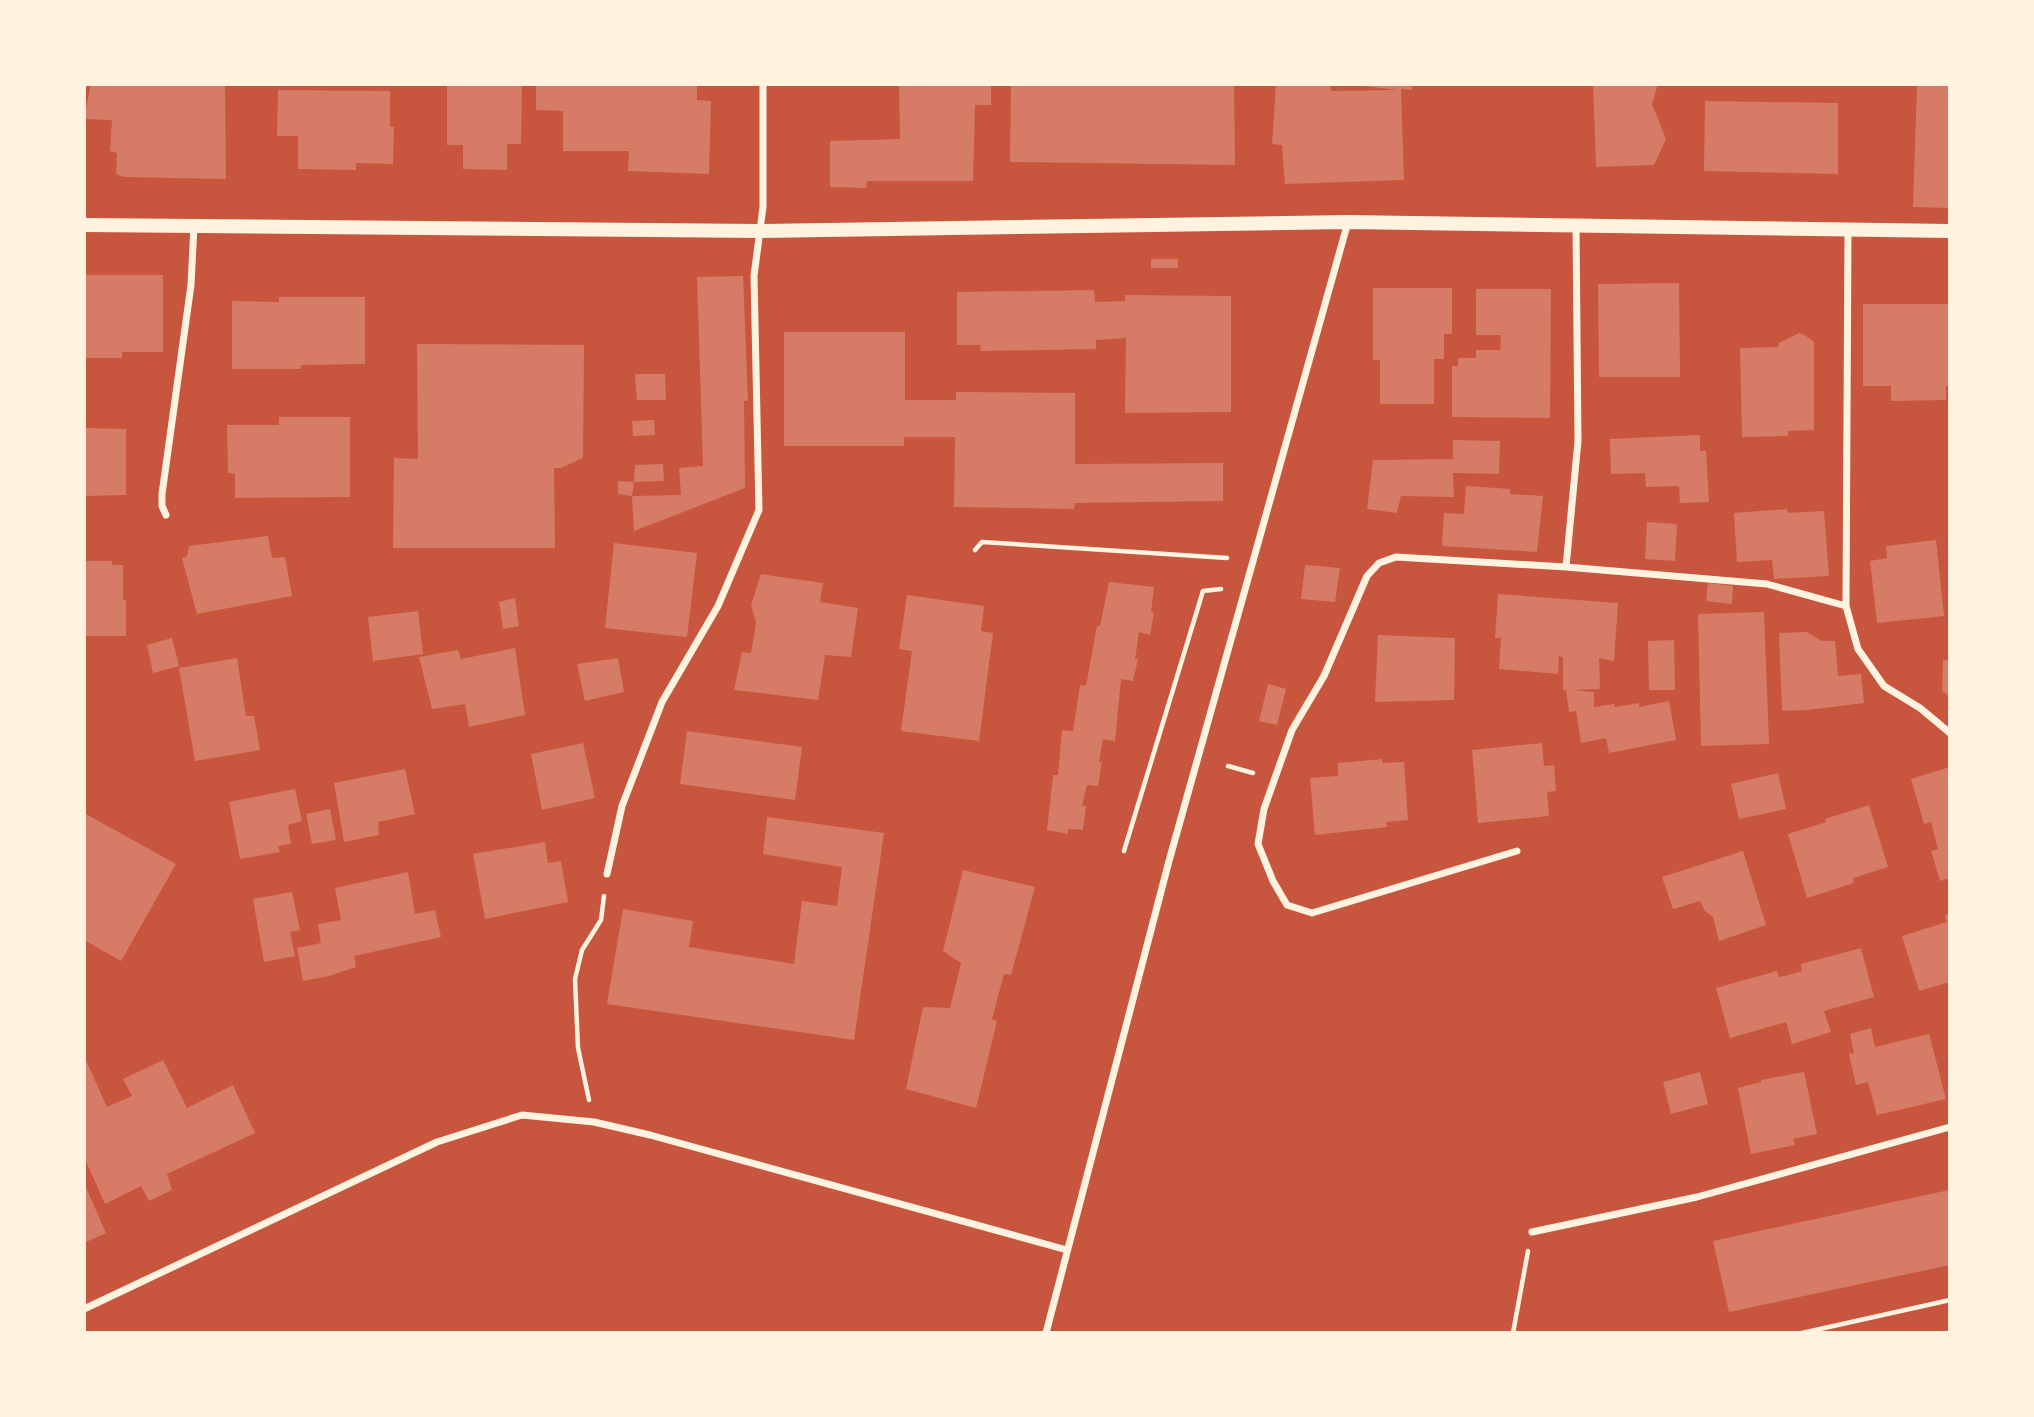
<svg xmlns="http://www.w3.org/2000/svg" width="2034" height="1417" font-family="'Archivo Narrow',sans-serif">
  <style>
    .building { fill: #d67c66 }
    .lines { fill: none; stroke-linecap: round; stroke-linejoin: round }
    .path { stroke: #fff3e0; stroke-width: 4.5 }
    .minor { stroke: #fff3e0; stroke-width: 7 }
    .secondary { stroke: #fff3e0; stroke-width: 14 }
  </style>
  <rect width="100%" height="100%" fill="#c8553d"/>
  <path class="building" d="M91,84H225L226,179L124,177L116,174L117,153L110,151L112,120L84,119Z
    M447,84H522L521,144H507V170L463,169V145H447Z
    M536,84H697V100L711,101L709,174L628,171L629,151H563V111L536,110Z
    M899,84H991V105H975L973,181H867L866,188L830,187V141L900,139Z
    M1011,84H1234L1235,165L1010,162Z
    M1276,84H1330L1331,91L1398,90L1364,86V84H1411L1412,90L1401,89L1404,180L1285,184L1282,145L1272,144Z
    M1593,84H1658L1652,104L1666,139L1654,165L1596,167Z
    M1917,84H1950V208L1913,207Z
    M278,90L390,91V127H394L393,164L356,163V170L298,169V136H277Z
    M1705,101L1838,103V174L1704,171Z
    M1151,259H1178V268H1151Z
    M84,275H163V352H122V358H84Z
    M743,276L748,401H744L745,488L634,531L632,496L681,495L679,468L703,466L697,277Z
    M1679,283L1680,377H1599L1598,284Z
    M1373,288H1452V334H1444V359H1434V404H1380V360H1373Z
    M1476,289H1551L1550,418L1452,417V366H1458V358H1476V350H1500L1501,335H1476Z
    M1094,290L1095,302L1125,301V295L1231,296V412L1125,413L1126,338L1096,340V349L981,351L980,345H957V292Z
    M279,297H365V364L301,365V369H232V301L279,302Z
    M1863,304H1950V386H1946V400L1891,401V386H1863Z
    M784,332H905V400H956V392L1075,393V464L1223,463V501L1075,503L1074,509L954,507L955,437H904V446H784Z
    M1799,333L1806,336L1814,342V430L1788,431V436L1742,437L1740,348L1778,347L1779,343Z
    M417,344L584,345L583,458L561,468H554L555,548H393L394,458L418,459Z
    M635,374H665L666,400H637Z
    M279,417H350V497L235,498V474L228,473L227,425H279Z
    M654,420L655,435L633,436L632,421Z
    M84,428L126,429V495L84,496Z
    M1700,435V451H1706L1709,502L1680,503L1679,486L1646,487L1645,473L1611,474L1610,439Z
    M1453,440L1500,441L1499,474L1453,473L1454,497L1401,496L1397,513L1367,509L1373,460L1453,459Z
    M663,464L664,481L634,482L635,465Z
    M618,481L634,482L632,496L618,494Z
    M1466,486L1510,489V494L1543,496L1537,552L1442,546L1444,513L1464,514Z
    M1787,509L1788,513L1824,511L1829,576L1774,579L1772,560L1737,562L1734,513Z
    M1647,522L1677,524L1675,561L1645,559Z
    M268,536L272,558L285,557L292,596L197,614L182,558L187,556L189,546Z
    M1936,540L1944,616L1877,623L1870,561L1887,558L1886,546Z
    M614,543L697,553L687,637L605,628Z
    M84,561H112V565H123V600H126V636H84Z
    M1305,565L1340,568L1335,602L1301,599Z
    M761,574L823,583L820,602L858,608L851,657L825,655L818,700L734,690L742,652L751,653L756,623L751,605Z
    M1109,582L1154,587L1151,612L1154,613L1150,635L1139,632L1135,659H1138L1133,681L1121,679L1115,741L1103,739L1099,762H1102L1098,786L1087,785L1082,806H1086L1083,830L1068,829V834L1047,830L1053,775H1058L1062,730L1073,731L1080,685L1086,686L1097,626H1100Z
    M1708,583L1733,586L1732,604L1706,601Z
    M1498,594L1618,603L1614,661L1599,658L1600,689L1572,690L1594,692V707L1614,704L1615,707L1639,703V707L1669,701L1676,740L1609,753L1606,738L1581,743L1576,711L1569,712L1566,690H1563V658L1559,656L1558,674L1499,669L1501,638H1495Z
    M907,595L984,606L981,631L993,633L979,741L901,731L912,651L899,649Z
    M515,598L519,626L503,629L499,602Z
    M418,611L423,654L373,661L368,617Z
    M1764,612L1769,744L1701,746L1698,614Z
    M1807,632L1822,641H1835L1838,676L1861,674L1864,703L1808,710L1782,711L1779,633Z
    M1378,635L1455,638L1454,700L1375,702Z
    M172,638L179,666L153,673L147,645Z
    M1674,640L1675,690H1649L1648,641Z
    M515,648L525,715L469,727L465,704L432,709L419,657L458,650L461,659Z
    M237,658L246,716H254L260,750L195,761L179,668Z
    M618,658L624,692L585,701L577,664Z
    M1943,660H1950V697L1942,691Z
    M1268,684L1286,689L1277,725L1259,721Z
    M687,731L802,747L795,800L680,784Z
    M583,743L595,798L542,810L531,754Z
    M1542,743L1544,766L1554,765L1556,791L1547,792L1549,816L1478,823L1472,750Z
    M1382,759V763L1404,762L1408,820L1386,822L1387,827L1315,835L1310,778L1338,776V763Z
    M1950,767V878L1940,881L1931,851L1938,849L1931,822L1924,824L1911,779Z
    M405,769L415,814L378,822L379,835L344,842L334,783Z
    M1778,773L1786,809L1739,819L1731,784Z
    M295,789L302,821L288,825L291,844L278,846L280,852L240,859L229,802Z
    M1869,805L1888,867L1853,878L1854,883L1807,898L1788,834L1826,822L1825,819Z
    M330,809L336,840L312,844L306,814Z
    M84,813L176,864L121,961L84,940Z
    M767,817L884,833L854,1040L607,1004L623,909L693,921L689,947L794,964L802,901L837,906L842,867L763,854Z
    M545,842L548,863L561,861L568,902L485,919L473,854Z
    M1743,851L1766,925L1719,941L1713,917L1705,911L1700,901L1673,909L1662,877Z
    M963,870L1035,887L1011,975L1004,974L992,1019L997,1021L976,1108L906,1089L923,1007L950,1008L961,963L943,951Z
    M408,872L415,914L435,910L441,937L354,956L356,967L329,976L303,981L297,948L321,943L318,924L341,920L335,888Z
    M292,892L300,930L290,932L295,956L264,962L253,899Z
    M1950,914V982L1919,991L1902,936L1947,922L1945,915Z
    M1861,948L1874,997L1824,1011L1831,1032L1792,1044L1786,1022L1730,1038L1716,988L1777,971L1779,977L1785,976L1802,971L1801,964Z
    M1871,1028L1875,1047L1929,1034L1946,1099L1877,1115L1868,1082L1856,1085L1849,1054L1854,1053L1850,1034Z
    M84,1056L107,1107L132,1096L123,1079L163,1060L187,1108L233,1085L255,1133L167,1174L172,1190L149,1201L141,1186L105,1204L84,1157Z
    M1700,1072L1708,1104L1671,1114L1663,1082Z
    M1804,1072L1817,1134L1793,1139L1795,1145L1751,1154L1738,1088L1761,1082V1080Z
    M84,1183L106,1233L84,1243Z
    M1949,1190L1950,1265L1729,1312L1713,1241Z"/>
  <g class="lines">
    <path class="path" d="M975,550L982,542L1227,558
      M1228,766L1253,773
      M1124,851L1203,591L1221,589
      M589,1100L578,1048L575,979L582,950L601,920L604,896
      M1513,1333L1528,1251
      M1802,1333L1950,1300"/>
    <path class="minor" d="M1848,231L1846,606L1858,649L1884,686L1920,708L1950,733
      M166,515L162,506V494L191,285L194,226
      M1566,567L1578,441L1576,226
      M1517,851L1312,913L1287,905L1273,881L1258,844L1264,809L1292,730L1324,676L1367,576L1379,563L1396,557L1566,567L1767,584L1846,606
      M607,874L622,806L662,702L718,606L759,510L754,276L763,207V84
      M1532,1232L1697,1197L1950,1127
      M84,1309L437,1142L522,1115L594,1122L650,1135L1067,1250
      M1046,1333L1169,861L1348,222"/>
    <path class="secondary" d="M84,225L760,231L1348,222L1950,231"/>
  </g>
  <rect width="2034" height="1417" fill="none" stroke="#fff3e0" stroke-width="172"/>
</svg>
